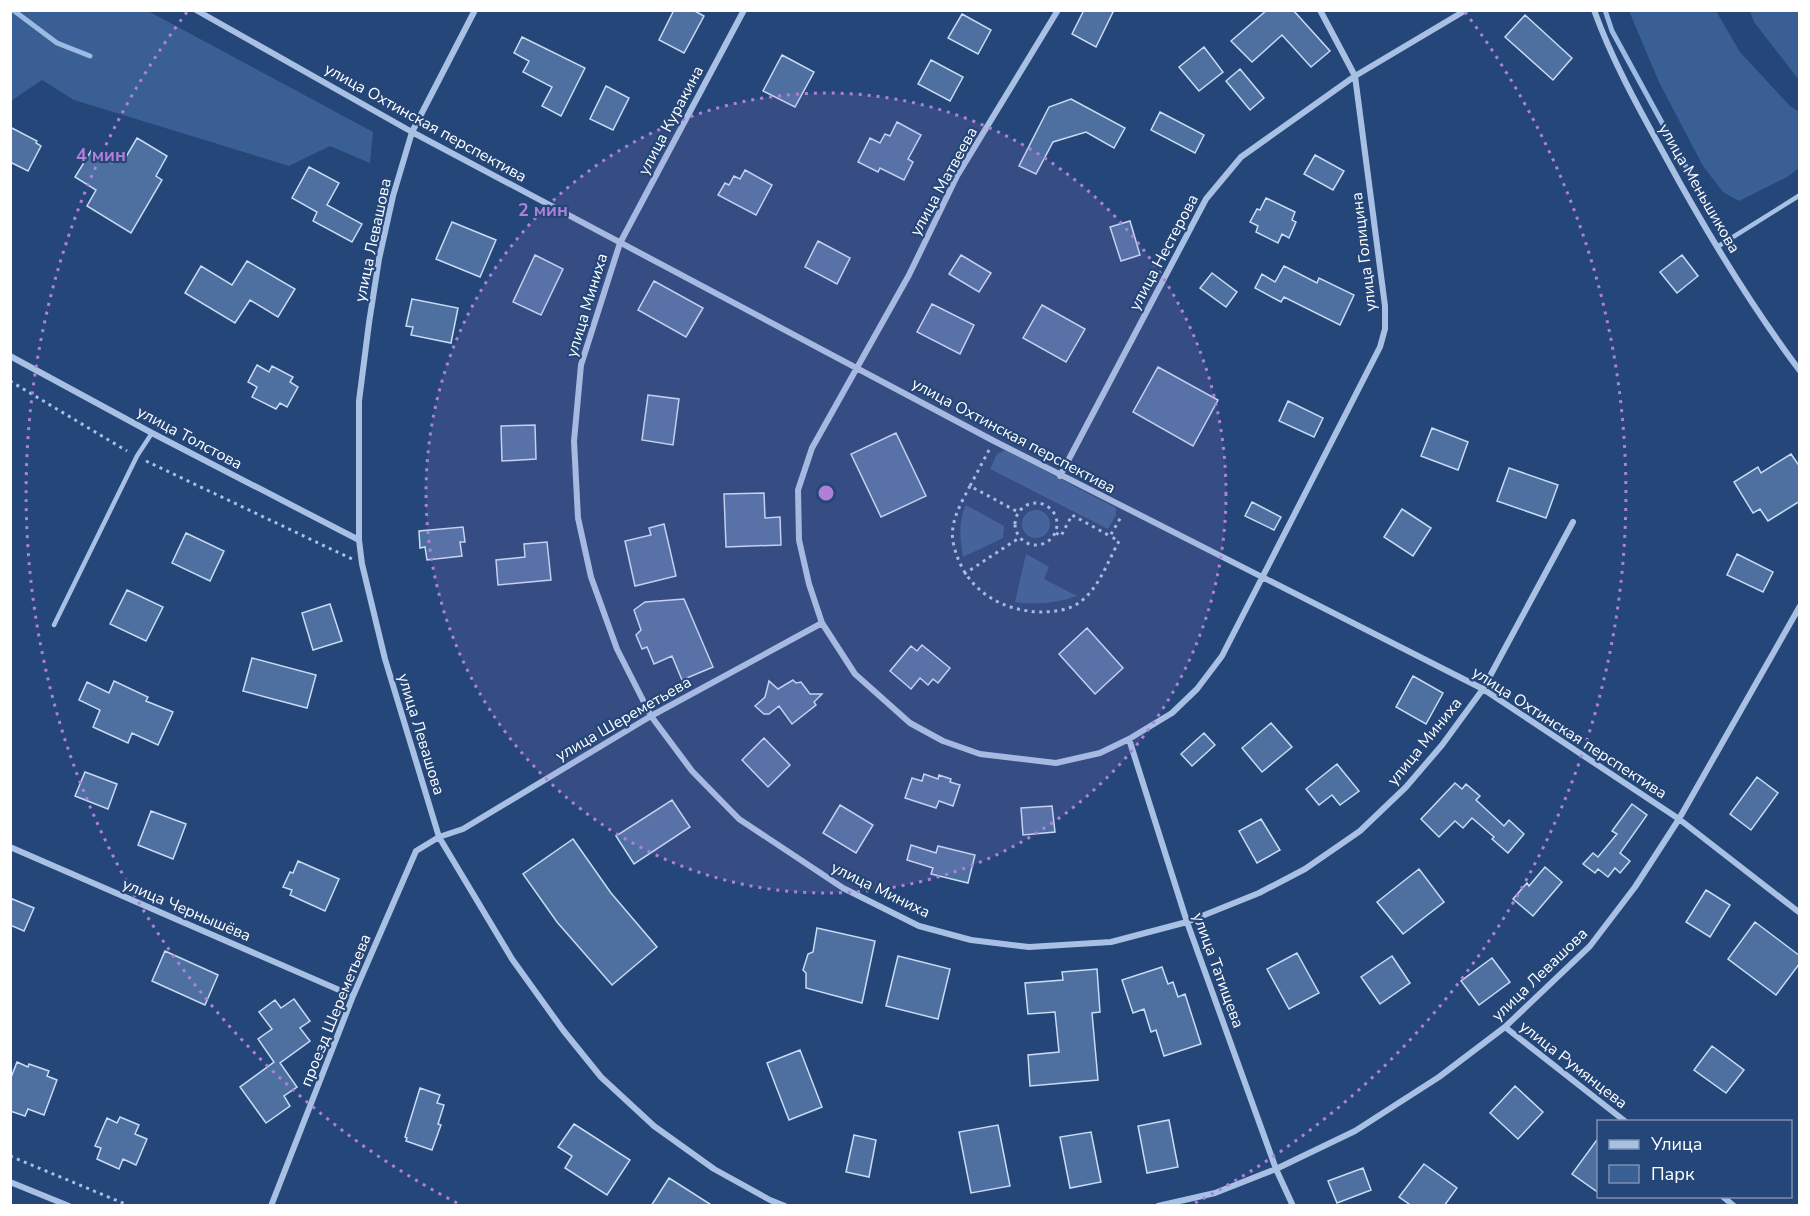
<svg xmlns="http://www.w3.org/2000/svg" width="1810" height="1216" font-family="'Nunito Sans',sans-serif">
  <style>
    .green { fill: #395f95 }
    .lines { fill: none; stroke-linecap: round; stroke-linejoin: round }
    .stream { stroke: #9bbae4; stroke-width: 5 }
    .building { fill: #4d70a1; stroke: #c9daf3; stroke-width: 1.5 }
    .path { stroke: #a7c0e3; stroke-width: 3; stroke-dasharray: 3 4.5; stroke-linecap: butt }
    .service { stroke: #a7c0e3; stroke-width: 4.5 }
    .minor { stroke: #a7c0e3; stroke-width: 6 }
    .ring { fill: none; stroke: #b080d9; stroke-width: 3; stroke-dasharray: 3 6 }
    .labels { text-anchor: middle; stroke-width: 4.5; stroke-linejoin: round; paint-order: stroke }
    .street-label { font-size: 16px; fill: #fff; stroke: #254678 }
    .centre { fill: #b080d9; stroke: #254678; stroke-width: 3 }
    .ring-label { font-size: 18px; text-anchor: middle; font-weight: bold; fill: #b080d9; stroke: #254678; stroke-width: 4.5; stroke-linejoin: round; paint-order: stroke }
  </style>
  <rect width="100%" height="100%" fill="#254678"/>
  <path class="green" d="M11,10L148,11L373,132L370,163L330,146L289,166L74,100L42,80L11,101Z
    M1629,11H1716L1740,52L1790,106L1799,112V168L1787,177L1739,201L1723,192L1703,166L1659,82Z
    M1750,11H1799V80L1754,22Z
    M1005,450L1116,508V515L1108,529L990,469L997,454Z
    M966,505L1004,526L1003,538L963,557C960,537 958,523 966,505Z
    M1022 524a14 14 0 1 1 28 0a14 14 0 1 1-28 0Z
    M1026,554L1049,567L1044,579L1077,596C1056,603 1038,605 1015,602Z"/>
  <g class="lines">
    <path class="stream" d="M13,10L57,43L90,56
      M1605,10L1612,31L1708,207"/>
  </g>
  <path class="building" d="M674,10H693L704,16L684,53L659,40Z
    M1084,10H1114L1096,47L1072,34Z
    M1267,10H1293L1330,51L1311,67L1282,35L1252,62L1231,41Z
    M962,14L991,30L978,54L948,38Z
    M1525,15L1572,58L1553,80L1505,37Z
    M522,37L585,68L561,116L542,106L552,87L523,72L529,61L514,53Z
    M1204,47L1223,72L1199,91L1179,67Z
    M782,55L814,72L795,107L763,91Z
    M931,60L963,77L950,101L918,84Z
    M1240,69L1264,98L1250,110L1226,81Z
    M606,86L629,98L613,130L590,119Z
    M1071,99L1125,128L1114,148L1086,132L1053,142L1036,174L1019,166L1049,107Z
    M1160,112L1204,135L1195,153L1151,130Z
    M897,122L921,135L908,159L913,162L904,180L880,168L878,172L858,162L870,138L880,143L885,134L890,136Z
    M10,127L37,141L36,143L41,146L28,171L10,162Z
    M137,138L167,156L156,176L162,180L131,233L87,206L96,190L75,177L91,151L112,163L119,152L126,157Z
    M1315,155L1344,171L1333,190L1304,174Z
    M309,167L339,183L327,205L362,224L352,242L313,221L317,212L292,198Z
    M745,170L772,185L756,215L718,195L725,183L729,185L734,176L740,179Z
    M1266,198L1295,212L1292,220L1296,222L1289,238L1282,234L1278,243L1256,232L1258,226L1250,222L1257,209L1260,210Z
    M1130,221L1140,255L1121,261L1110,227Z
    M452,222L496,240L480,277L436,259Z
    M818,241L850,258L837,284L805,267Z
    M535,255L563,269L541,315L513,302Z
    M961,255L991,273L979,292L949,274Z
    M1682,255L1698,276L1677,293L1660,272Z
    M247,261L295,289L278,317L250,300L235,323L185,293L201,266L232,285Z
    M1284,266L1317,283L1319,278L1354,295L1340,325L1284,297L1281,302L1255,288L1262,274L1275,282Z
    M1212,273L1237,292L1226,307L1200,288Z
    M654,281L703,308L686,337L638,310Z
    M412,299L458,308L451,343L411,335L413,327L406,326Z
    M932,304L974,325L960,354L917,332Z
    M1042,305L1085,329L1066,362L1023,338Z
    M257,365L269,372L272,366L293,377L290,382L298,387L287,407L280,403L276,409L252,397L257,387L248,382Z
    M1158,367L1218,400L1193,446L1133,412Z
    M648,395L679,399L673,445L642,440Z
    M1288,401L1323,418L1314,437L1279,421Z
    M535,425L536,459L502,461L501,426Z
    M1432,428L1468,442L1458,470L1421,456Z
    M896,433L926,496L881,517L851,454Z
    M1791,454L1800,467V501L1768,521L1760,509L1753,513L1734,482L1758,467L1761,473Z
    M1509,468L1558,485L1546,518L1497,501Z
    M764,493L765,518L780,517L781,545L726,547L724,494Z
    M1252,502L1281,517L1274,530L1245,516Z
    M1402,509L1431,528L1413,556L1384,537Z
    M664,524L676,576L635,586L625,541L651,535L649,528Z
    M463,527L465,542H460L462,556L427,560L425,547L420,548L419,531Z
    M186,533L224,551L210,581L172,563Z
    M547,542L551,580L498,585L496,560L525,557L524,544Z
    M1737,554L1773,572L1763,592L1727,575Z
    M127,590L163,607L146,641L110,624Z
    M684,599L713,667L682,680L672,656L654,664L647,647L642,649L636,635L641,630L634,610L645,602Z
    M330,604L342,641L313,650L302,613Z
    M1087,628L1123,668L1095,694L1059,654Z
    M922,645L950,668L938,683L933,679L928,685L920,678L911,689L890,671L911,646L917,651Z
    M252,658L316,675L307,708L243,691Z
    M1413,676L1443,693L1426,724L1396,707Z
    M793,680L796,683L801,682L810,694H822L814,702L816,705L792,724L779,706L769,714H764L755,706L765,697L769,681L778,689Z
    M114,681L148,697L146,701L173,712L158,745L132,733L128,743L93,727L100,710L79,700L87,682L109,693Z
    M1271,723L1292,747L1262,772L1242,748Z
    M1204,733L1215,745L1192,766L1181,754Z
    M764,738L790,765L768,787L742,760Z
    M1337,764L1359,791L1340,805L1332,795L1319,805L1306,789Z
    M85,772L117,784L108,809L75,796Z
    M924,774L938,779L939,775L951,779L950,782L960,785L953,806L939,801L936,808L905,798L912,778L922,781Z
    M1757,777L1778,793L1751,830L1730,814Z
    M1455,783L1462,789L1466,784L1480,796L1476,800L1504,826L1509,820L1524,834L1508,853L1492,839L1494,837L1472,818L1463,828L1455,821L1439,837L1421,819Z
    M672,800L690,827L634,864L616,836Z
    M1632,804L1647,815L1620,853L1630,861L1620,873L1615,868L1608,877L1598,869L1595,873L1583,864L1593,853L1598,857L1617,834L1612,831Z
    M840,805L873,825L856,853L823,833Z
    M1052,806L1055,832L1023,835L1021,808Z
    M151,811L186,824L173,859L138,845Z
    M1261,819L1280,850L1257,863L1239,831Z
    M573,839L611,893L657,947L612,985L557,922L523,874Z
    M911,845L936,853L938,846L975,855L968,883L931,874L933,868L907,860Z
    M298,861L339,879L325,911L290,895L292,890L283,887L290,872L293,873Z
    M1545,867L1562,882L1533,916L1513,899L1527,883L1529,886Z
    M1419,869L1444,902L1403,934L1377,902Z
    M1706,890L1730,905L1710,937L1686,922Z
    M10,898L34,908L24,931L10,925Z
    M1755,922L1800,956V963L1776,995L1728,959Z
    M817,928L875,941L862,1003L806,988V973L803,970L808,954L813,952Z
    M165,951L218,975L205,1005L152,981Z
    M1297,953L1319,993L1289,1009L1267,969Z
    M898,956L950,969L938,1019L886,1006Z
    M1392,956L1410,983L1380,1004L1361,977Z
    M1492,958L1510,982L1479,1005L1461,981Z
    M1162,967L1168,984L1173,982L1178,997L1185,994L1201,1044L1164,1056L1156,1030L1151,1032L1144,1009L1133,1013L1122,980Z
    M1097,969L1100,1012L1092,1013L1098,1080L1030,1086L1028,1055L1059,1052L1055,1012L1028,1014L1025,983L1063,980L1062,972Z
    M294,999L310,1021L300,1028L310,1041L280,1063L297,1087L284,1096L290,1106L266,1123L240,1087L274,1062L258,1039L272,1029L259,1012L275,1000L281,1008Z
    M1712,1046L1744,1070L1726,1093L1694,1070Z
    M800,1050L822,1107L789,1120L767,1063Z
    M17,1062L28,1067L29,1064L49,1071L47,1076L57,1080L44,1115L28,1109L25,1116L10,1111V1080Z
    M1515,1086L1543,1112L1518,1139L1490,1113Z
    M420,1088L440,1095L437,1103L444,1105L438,1124L441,1125L432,1150L406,1141L407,1138L405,1137Z
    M120,1117L139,1125L135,1134L147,1139L136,1165L123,1159L119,1169L97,1159L101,1148L95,1146L107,1118L117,1123Z
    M1169,1120L1178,1167L1147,1173L1138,1126Z
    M574,1124L630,1160L607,1195L565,1168L572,1156L558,1147Z
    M998,1125L1010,1186L971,1193L959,1132Z
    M1091,1132L1101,1182L1070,1188L1060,1137Z
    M854,1135L876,1140L869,1177L846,1172Z
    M1599,1137V1193L1572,1174Z
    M1424,1164L1457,1188L1444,1206H1412L1399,1197Z
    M1363,1168L1371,1190L1337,1203L1328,1181Z
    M669,1178L713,1206H651Z"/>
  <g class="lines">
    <path class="path" d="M10,381L127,451
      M989,450L970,486L1018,512
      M146,461L352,559
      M970,486C960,505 948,525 954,546C964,588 999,611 1041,612C1054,612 1070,610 1080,602C1099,588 1108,561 1119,541L1110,536
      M1015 524a21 21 0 1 1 42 0a21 21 0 1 1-42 0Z
      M1056,533L1061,536L1072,515L1110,536L1121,517
      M964,574L1019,538
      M10,1156L130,1206"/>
    <path class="service" d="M1717,247L1800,195
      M54,625L137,456L152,433"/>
    <path class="minor" d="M196,10L412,132L994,441L1483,689L1679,819L1800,913
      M475,10L412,132L393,196L379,259L369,323L359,401V540L362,564L385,659L439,837L512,959L563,1030L601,1077L654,1126L714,1169L770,1200L785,1206
      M744,10L620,243L581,365L574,441L578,518L591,577L617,649L651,716L692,771L739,819L843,888L919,926L971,940L1029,947L1111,942L1187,922L1259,893L1305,869L1360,831L1406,787L1442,745L1483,689L1573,522
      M1058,10L957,176L909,275L812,448L798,490L799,540L809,584L822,623L855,674L910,723L943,741L980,754L1056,763L1100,753L1129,739L1172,713L1197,689L1222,656L1380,347L1385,329V306L1355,76L1320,10
      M1594,10C1612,60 1638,107 1664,154C1704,228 1749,303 1800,371
      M10,356L152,433L359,540
      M1060,476L1206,199L1241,157L1355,76L1466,10
      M1129,739L1187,922L1276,1169L1293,1206
      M10,847L353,996
      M1505,1027L1626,1122
      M10,1182L69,1206
      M1722,1196L1734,1206
      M271,1206L353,996L416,851L439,837L463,829L651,716L822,623
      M1158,1206L1215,1193L1276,1169L1355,1131L1439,1077L1505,1027L1590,946L1635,887L1679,819L1800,606"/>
  </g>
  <circle cx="826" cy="493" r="400" fill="#b080d9" fill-opacity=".12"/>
  <g class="ring">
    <circle cx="826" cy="493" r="400"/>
    <path d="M457 1203A800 800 0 0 1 187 12M1465 12A800 800 0 0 1 1195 1203"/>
  </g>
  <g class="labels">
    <g class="street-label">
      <text transform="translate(670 120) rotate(-62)" y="6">улица Куракина</text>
      <text transform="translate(426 122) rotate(29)" y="6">улица Охтинская перспектива</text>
      <text transform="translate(943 181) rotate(-61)" y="6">улица Матвеева</text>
      <text transform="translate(1700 188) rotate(60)" y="6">улица Меньшикова</text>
      <text transform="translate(372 240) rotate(-78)" y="6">улица Левашова</text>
      <text transform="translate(1163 252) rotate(-62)" y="6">улица Нестерова</text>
      <text transform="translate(1363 252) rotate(-97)" y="6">улица Голицина</text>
      <text transform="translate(586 305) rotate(-73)" y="6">улица Миниха</text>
      <text transform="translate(1014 435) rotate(28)" y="6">улица Охтинская перспектива</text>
      <text transform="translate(190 437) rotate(28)" y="6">улица Толстова</text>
      <text transform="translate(623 718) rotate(-30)" y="6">улица Шереметьева</text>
      <text transform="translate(1570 732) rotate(33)" y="6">улица Охтинская перспектива</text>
      <text transform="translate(422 734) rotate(73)" y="6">улица Левашова</text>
      <text transform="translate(1424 741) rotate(-51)" y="6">улица Миниха</text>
      <text transform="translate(881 889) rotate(26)" y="6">улица Миниха</text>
      <text transform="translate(187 909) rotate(23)" y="6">улица Чернышёва</text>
      <text transform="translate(1219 970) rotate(70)" y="6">улица Татищева</text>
      <text transform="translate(1539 974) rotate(-44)" y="6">улица Левашова</text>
      <text transform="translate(335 1010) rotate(-68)" y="6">проезд Шереметьева</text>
      <text transform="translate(1574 1064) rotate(38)" y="6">улица Румянцева</text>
    </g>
  </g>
  <circle cx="826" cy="493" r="9" class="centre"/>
  <g class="ring-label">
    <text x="101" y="161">4 мин</text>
    <text x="543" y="216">2 мин</text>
  </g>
  <rect width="1810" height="1216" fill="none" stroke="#ffffff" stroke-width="24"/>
  <rect x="1597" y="1120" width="195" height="78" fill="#254678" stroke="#7c90ae" stroke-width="1.5"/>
  <rect x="1609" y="1140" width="30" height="9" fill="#a7c0e3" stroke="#7c90ae" stroke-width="1.5"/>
  <text x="1651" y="1150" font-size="18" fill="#ffffff">Улица</text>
  <rect x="1609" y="1165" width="30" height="18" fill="#395f95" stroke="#7c90ae" stroke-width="1.5"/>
  <text x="1651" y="1180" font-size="18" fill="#ffffff">Парк</text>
</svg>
